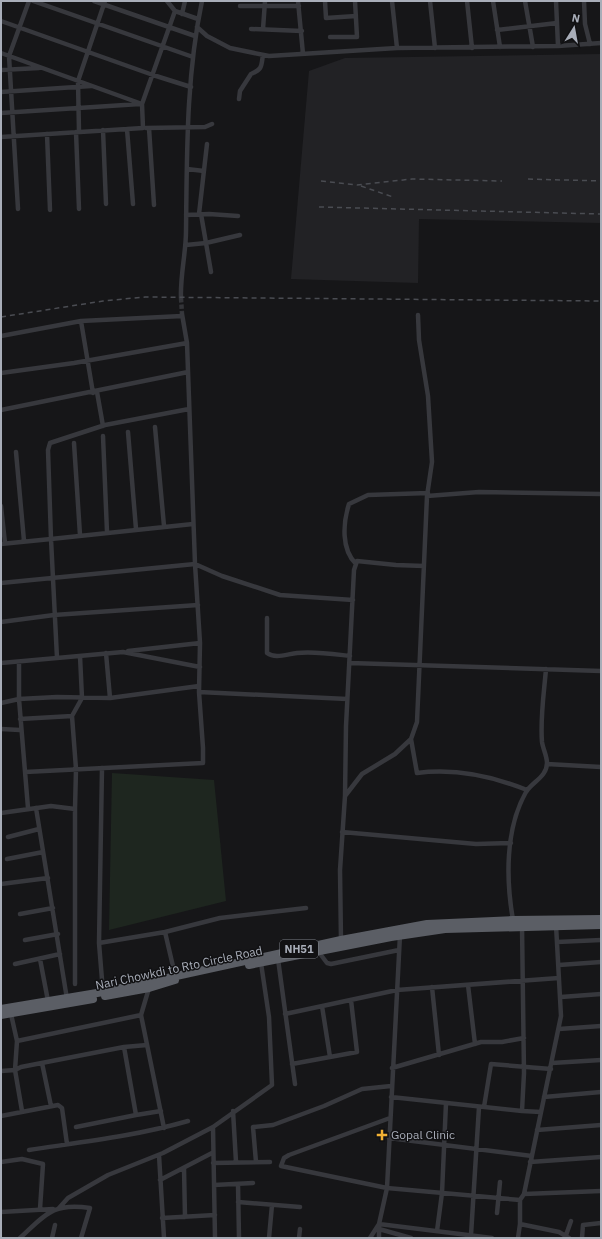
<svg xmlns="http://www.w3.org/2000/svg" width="602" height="1239" font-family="'IBM Plex Sans',sans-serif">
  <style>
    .built { fill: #222225 }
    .green { fill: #1e261f }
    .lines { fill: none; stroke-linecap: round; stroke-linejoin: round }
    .minor-tunnel { stroke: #333438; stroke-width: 4.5; stroke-dasharray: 4.5 2; stroke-linecap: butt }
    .minor { stroke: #37383d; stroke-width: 4.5 }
    .trunk { stroke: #5b5e65; stroke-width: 8 }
    .rail { stroke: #4a4c52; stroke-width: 1.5; stroke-dasharray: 5 4; stroke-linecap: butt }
    .poi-dot { fill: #f2b134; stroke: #111113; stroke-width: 1.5 }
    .labels { text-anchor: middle; stroke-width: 3; stroke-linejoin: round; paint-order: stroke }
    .shield { fill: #111113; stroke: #7b7e86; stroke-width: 1 }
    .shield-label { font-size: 11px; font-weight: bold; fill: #a8adb8 }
    .street-label { font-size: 12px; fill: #a8adb8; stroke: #111113 }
    .poi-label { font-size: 12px; fill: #a8adb8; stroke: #111113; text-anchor: start }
  </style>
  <rect width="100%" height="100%" fill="#161618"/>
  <path class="built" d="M601,54V223L419,219L418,283L291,279L309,71L345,58Z"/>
  <path class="green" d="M112,773L214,780L226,901L109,930Z"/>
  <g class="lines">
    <path class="minor-tunnel" d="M181,298L182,314"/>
    <path class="minor" d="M33,1L193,57
      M94,1L195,36
      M167,1L175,11L198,19
      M298,1L303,54
      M325,1L326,18L356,16
      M392,1L397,48
      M430,1L435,48
      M467,1L472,48
      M493,1L500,47
      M525,1L533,47
      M556,1L558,46
      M584,1L585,24L590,44
      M240,6H299
      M182,14L185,1
      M1,21L153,75L191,87
      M197,27L207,36L230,48L269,56L397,48L558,46L601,43
      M251,29L302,31
      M263,29L265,1
      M497,30L557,23
      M330,37H357L355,1
      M1,53L142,104
      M1,70L39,68
      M1,92L91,86
      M239,99L240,91L251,74C263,69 261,66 263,55
      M1,113L140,104
      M146,128L205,127L212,124
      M149,128L154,205
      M127,129L133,204
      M103,130L106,204
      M76,132L79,209
      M79,132L78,81L105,1
      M47,134L50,210
      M1,137L143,128L142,104L175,11
      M187,169L204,171
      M18,209L9,56L29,1
      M199,214L207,144
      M201,214L211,272
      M186,215L209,214L238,216
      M186,245L206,243L240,235
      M181,298C180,276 186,253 186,231C187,154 186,77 202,1
      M418,315L419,340L428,396L432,462L427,496L479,492L601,494
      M81,321L93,393
      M1,336L81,321L182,316
      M1,373L74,363L187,343
      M97,392L103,426
      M189,409L105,425L50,443L48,450L51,539L193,524
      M1,410L188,372
      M155,427L164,526
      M128,432L136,529
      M103,436L107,532
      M74,443L80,535
      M16,452L24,541
      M1,506L5,543
      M1,544L51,539L57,658L1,663
      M356,564C341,549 343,523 349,504L368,495L428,493
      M1,583L195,564L222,576L280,595L353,600
      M267,618V653C275,659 287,654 297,653C314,651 333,654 350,656
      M1,622L54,615L198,605
      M128,651L200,643
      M106,653L110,698
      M57,658L123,652L200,667
      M19,662V699L57,697L110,698L199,686
      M350,663L601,671
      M199,692L347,699
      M1,703L19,699L28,808
      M72,716L76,769L75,809
      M20,719L72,716L82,698L80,656
      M1,729L20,730
      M411,739L417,773C455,768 492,776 527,790
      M547,764L601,767
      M102,768L99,943L103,992
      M25,772L203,763V748L199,692L200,643L195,564L187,343L182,314
      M345,796L346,726L354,570L357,561L396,565L424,566
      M36,808L67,999
      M1,813L51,806L75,809V984
      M342,832L476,844L511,843
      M8,837L39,829
      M7,859L43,852
      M1,884L48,878
      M20,914L53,908
      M513,920C506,880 505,829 526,792C532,782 547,777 547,763C547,756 543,749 542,742C540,718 544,693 546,669
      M556,925L561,1016L524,1194L601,1191
      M522,926L524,1073L522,1111L541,1112
      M165,932L220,918L306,908
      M400,935L387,1188L520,1200L524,1194
      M25,940L58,934
      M341,941L340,870L345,796L362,774L395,754L411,739L417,722L427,496
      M557,942L601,940
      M99,943L165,932L175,975
      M318,951L327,963L331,964L399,950
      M40,959L48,1001
      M278,959L295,1084
      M15,964L60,954
      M559,965L601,962
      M468,985L475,1044
      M432,987L439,1055
      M149,988L141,1015L164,1128
      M561,997L601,994
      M322,1006L330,1057
      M11,1014L17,1041L15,1070L21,1067L124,1047
      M285,1014L397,990L559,978
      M559,1029L601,1026
      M17,1041L141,1015
      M147,1045L124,1047L136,1115L161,1111
      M42,1063L51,1106
      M552,1063L601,1060
      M292,1064L357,1052L351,1000
      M392,1068L481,1042H502L524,1038
      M1,1071L15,1070L22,1111
      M391,1097L522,1111
      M544,1097L601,1092
      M484,1107L491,1064L551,1069
      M233,1111L236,1162
      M1,1116L58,1105L62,1108L67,1144
      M76,1127L136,1115
      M213,1127L215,1238
      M537,1130L601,1125
      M389,1138L532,1156
      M29,1150C82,1142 136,1136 188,1121
      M159,1155L164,1238
      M1,1162L22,1159L43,1164L40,1209
      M256,1162L253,1127L273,1125L324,1106L362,1089L391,1086
      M530,1162L601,1157
      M213,1163L270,1162
      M184,1168L185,1217
      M160,1180L212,1153
      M238,1184L239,1238
      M214,1185L253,1183
      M520,1200V1224L559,1232L569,1238
      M238,1202L300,1207
      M59,1208L68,1198L108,1175L163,1153L213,1127L272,1085L269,1017L261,963
      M1,1212L53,1209
      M497,1213L500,1182
      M162,1218L215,1215
      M379,1229L411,1238
      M437,1231L442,1193L446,1103
      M471,1235L479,1107
      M20,1238C45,1215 53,1202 90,1208L81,1238
      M52,1238L55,1225
      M269,1238L272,1205
      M299,1238L300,1229
      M370,1238L379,1224L387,1188L281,1166L284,1158L289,1155L390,1118
      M379,1238V1224L492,1238
      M518,1238L520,1224
      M565,1238L571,1221
      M582,1238L583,1225L601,1223"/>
    <path class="trunk" d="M249,965L391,937L445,929L601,925
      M105,996L149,988L175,980
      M1,1009L103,992L341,940L427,924L513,920L601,919
      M1,1015L93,999"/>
    <path class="rail" d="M528,179L601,181
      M321,181L357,185L412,179L502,181
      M361,186L393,197
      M319,207L601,214
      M1,317L103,301L145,297L601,301"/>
  </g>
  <path class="poi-dot" d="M380 1129h4v4h4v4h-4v4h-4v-4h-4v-4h4z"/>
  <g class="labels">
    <rect class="shield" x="280" y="940" width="38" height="18" rx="3"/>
    <g class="shield-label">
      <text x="299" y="953">NH51</text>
    </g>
    <g class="street-label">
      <text transform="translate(179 968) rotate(-12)" y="4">Nari Chowkdi to Rto Circle Road</text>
    </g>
    <g class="poi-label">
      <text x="391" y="1139">Gopal Clinic</text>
    </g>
  </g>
  <rect width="602" height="1239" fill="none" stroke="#a8adb8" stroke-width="4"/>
  <g transform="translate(574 28) rotate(11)" stroke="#111113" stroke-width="3" paint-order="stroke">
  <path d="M0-3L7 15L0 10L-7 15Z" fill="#a8adb8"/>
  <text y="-6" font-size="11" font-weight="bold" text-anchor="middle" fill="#a8adb8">N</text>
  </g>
</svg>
